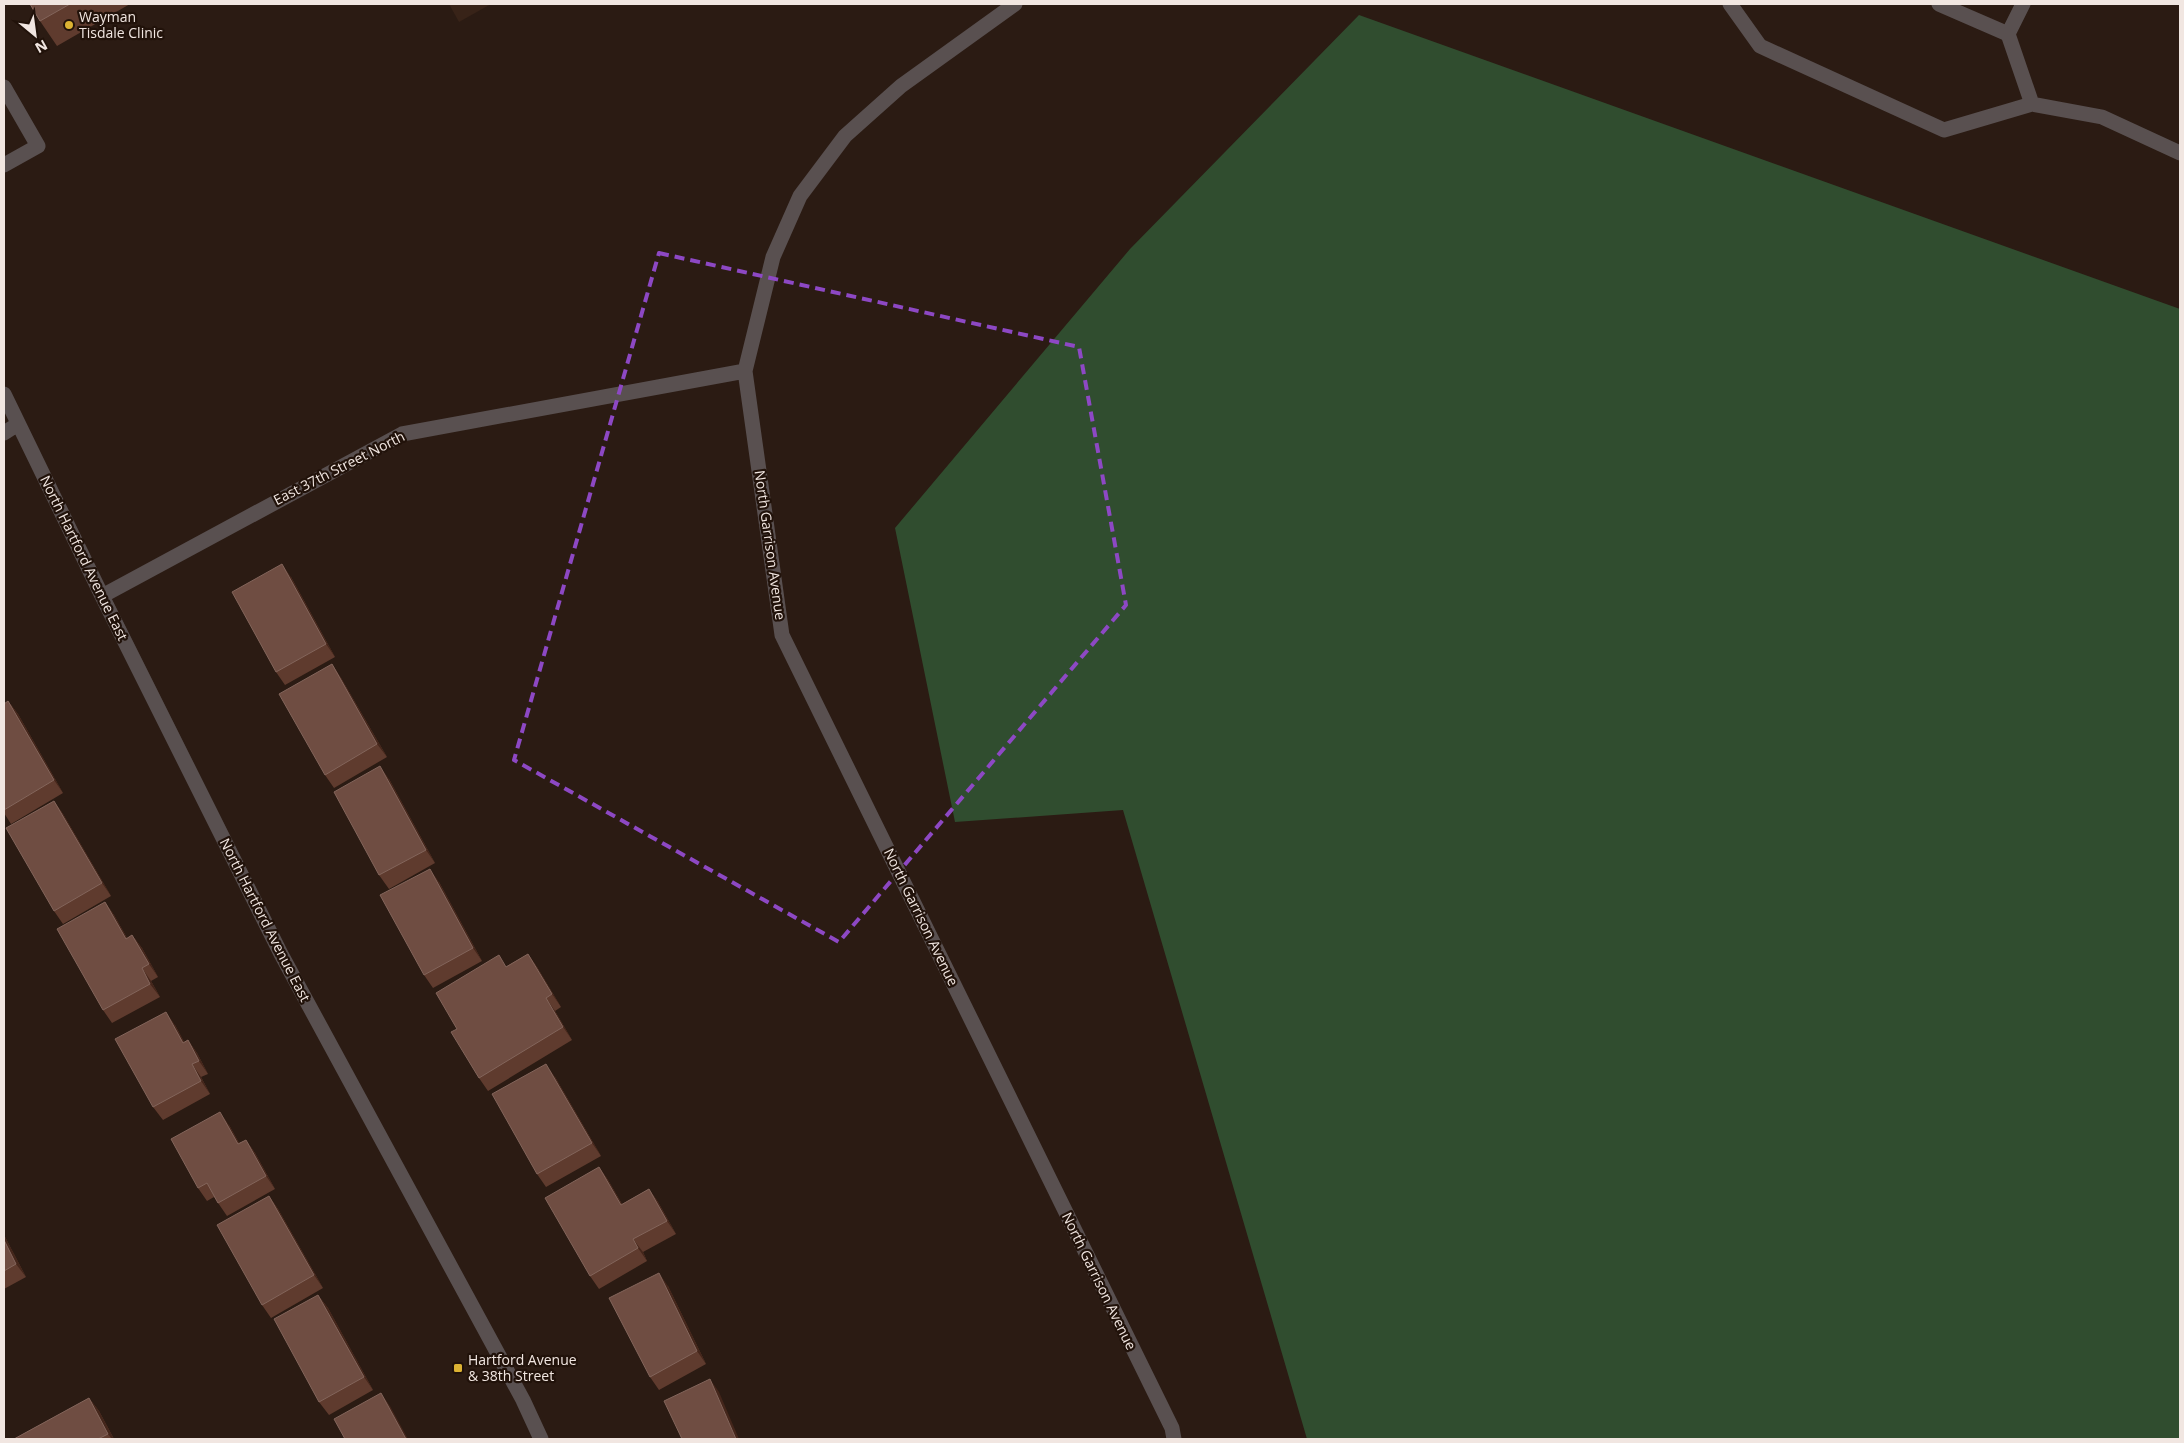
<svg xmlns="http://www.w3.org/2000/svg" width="2184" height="1443" font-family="'Open Sans',sans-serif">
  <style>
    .built { fill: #382318 }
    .forest { fill: #304d2f }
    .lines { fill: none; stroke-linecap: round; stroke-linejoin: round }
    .minor { stroke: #595050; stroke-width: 15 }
    .wall { fill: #5f3b2e }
    .shaded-wall { fill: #44261b }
    .building { fill: #6f4d42; stroke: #83655b }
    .marked { fill: none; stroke: #8d48c4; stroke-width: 4; stroke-dasharray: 10 6; stroke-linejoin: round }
    .poi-dot { fill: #dcb233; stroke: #21120a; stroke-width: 2 }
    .labels { text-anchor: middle; stroke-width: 4.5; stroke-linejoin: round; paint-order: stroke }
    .poi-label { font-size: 14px; fill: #f1e6e1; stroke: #21120a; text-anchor: start }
    .street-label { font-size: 14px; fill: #f1e6e1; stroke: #21120a }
  </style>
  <rect width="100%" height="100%" fill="#2b1b13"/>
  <path class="built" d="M449,4H491L459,22Z"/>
  <path class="forest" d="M1359,15L2180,309V1439H1307L1123,810L955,822L895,528L1130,249Z"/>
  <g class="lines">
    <path class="minor" d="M1015,4L901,86L845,136L800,196L773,257L745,371L782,635L1172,1428L1174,1439
      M1730,4L1760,46L1944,130L2032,104L2102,117L2180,153
      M1939,4L2008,34
      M2023,4L2008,34L2032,104
      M4,87L38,146L4,165
      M4,394L102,596L281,954L523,1400L541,1439
      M4,433L18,424
      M102,596L402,434L745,371"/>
  </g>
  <path class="wall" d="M30,4H130L57,46L40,21Z
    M291,577L335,657L285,685L276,672Z
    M332,664L341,678L387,757L334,788L325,775Z
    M8,701L18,714L63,793L11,824L4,813V704Z
    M389,779L435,863L389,889L379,875Z
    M54,801L63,814L111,896L63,924L54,911Z
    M439,882L482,961L433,988L424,975Z
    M105,902L114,915L127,938L132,935L142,948L158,977L151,981L160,997L112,1023L103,1010Z
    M528,954L537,967L561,1007L555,1011L572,1040L488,1091L479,1078L507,966Z
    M175,1025L184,1042L188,1040L197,1053L208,1074L201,1077L210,1094L163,1120L153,1107Z
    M555,1077L601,1156L546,1187L537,1174Z
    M229,1125L239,1143L246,1140L255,1153L275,1189L227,1216L214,1197L207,1201L198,1188Z
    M599,1167L608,1180L622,1204L649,1189L658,1202L676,1234L643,1252L647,1261L599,1289L590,1276Z
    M269,1196L278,1209L323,1288L271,1318L262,1305Z
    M4,1235L26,1277L4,1289Z
    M668,1286L706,1364L659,1390L650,1377Z
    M318,1295L328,1308L373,1390L329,1415L319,1402Z
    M89,1398L99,1411L114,1439H14Z"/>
  <path class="shaded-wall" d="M282,564L291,577L335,657L326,644Z
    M332,664L341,678L387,757L377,744Z
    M8,701L18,714L63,793L54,780Z
    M380,766L389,779L435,863L426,850Z
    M54,801L63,814L111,896L102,883Z
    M430,869L439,882L482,961L473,948Z
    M105,902L114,915L135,952L126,939Z
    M132,935L142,948L158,977L149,964Z
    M528,954L537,967L561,1007L552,994Z
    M142,968L151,981L160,997L150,984Z
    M546,998L555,1011L572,1040L563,1027Z
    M166,1012L175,1025L192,1056L183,1043Z
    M188,1040L197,1053L208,1074L199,1061Z
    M192,1064L201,1077L210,1094L201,1081Z
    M546,1064L555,1077L601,1156L592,1143Z
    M220,1112L229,1125L247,1157L238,1144Z
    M246,1140L255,1153L275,1189L266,1176Z
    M599,1167L608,1180L630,1218L621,1205Z
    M649,1189L658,1202L676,1234L667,1221Z
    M269,1196L278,1209L323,1288L314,1275Z
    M4,1235L26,1277L16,1264L4,1240Z
    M633,1239L643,1252L647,1261L638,1248Z
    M659,1273L668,1286L706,1364L697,1351Z
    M318,1295L328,1308L373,1390L364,1377Z
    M710,1379L719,1392L739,1439H736Z
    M381,1393L390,1406L408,1439H406Z
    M89,1398L99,1411L114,1439H112L108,1434Z"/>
  <path class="building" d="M30,4H70L40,21Z
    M282,564L326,644L276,672L232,592Z
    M332,664L377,744L325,775L279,694Z
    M8,701L54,780L4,810V704Z
    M380,766L426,850L379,875L334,792Z
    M54,801L102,883L54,911L6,828Z
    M430,869L473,948L424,975L380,895Z
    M105,902L126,939L132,935L149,964L142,968L150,984L103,1010L57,929Z
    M528,954L552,994L546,998L563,1027L479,1078L451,1032L457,1029L436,993L499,955L506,967Z
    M166,1012L183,1043L188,1040L199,1061L192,1064L201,1081L153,1107L115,1039Z
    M546,1064L592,1143L537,1174L492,1094Z
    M220,1112L238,1144L246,1140L266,1176L218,1203L207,1183L198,1188L171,1139Z
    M599,1167L621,1205L649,1189L667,1221L633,1239L638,1248L590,1276L545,1198Z
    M269,1196L314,1275L262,1305L217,1225Z
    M4,1240L16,1264L4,1271Z
    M659,1273L697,1351L650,1377L609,1298Z
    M318,1295L364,1377L319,1402L274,1319Z
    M710,1379L736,1439H682L664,1401Z
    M381,1393L406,1439H345L334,1419Z
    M89,1398L108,1434L98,1439H14Z"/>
  <path class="marked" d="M659,253L1079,347L1126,605L839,942L514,760Z"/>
  <g class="poi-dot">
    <circle cx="69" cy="25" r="5"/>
    <rect x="453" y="1363" width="10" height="10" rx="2.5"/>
  </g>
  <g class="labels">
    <g class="poi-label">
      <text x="79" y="22">Wayman<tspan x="79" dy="16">Tisdale Clinic</tspan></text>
      <text x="468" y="1365">Hartford Avenue<tspan x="468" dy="16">&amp; 38th Street</tspan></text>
    </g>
    <g class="street-label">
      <text transform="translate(339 468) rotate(-27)" y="5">East 37th Street North</text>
      <text transform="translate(770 545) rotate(82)" y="5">North Garrison Avenue</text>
      <text transform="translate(84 558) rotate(64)" y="5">North Hartford Avenue East</text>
      <text transform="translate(921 917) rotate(64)" y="5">North Garrison Avenue</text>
      <text transform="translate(265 920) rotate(63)" y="5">North Hartford Avenue East</text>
      <text transform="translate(1099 1281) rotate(64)" y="5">North Garrison Avenue</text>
    </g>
  </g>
  <rect width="2184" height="1443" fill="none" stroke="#f1e6e1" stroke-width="10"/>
  <g transform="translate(35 35) rotate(151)" stroke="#21120a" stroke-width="4" paint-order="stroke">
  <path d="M0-4L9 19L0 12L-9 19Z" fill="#f1e6e1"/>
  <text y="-8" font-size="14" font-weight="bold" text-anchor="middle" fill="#f1e6e1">N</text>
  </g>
</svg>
